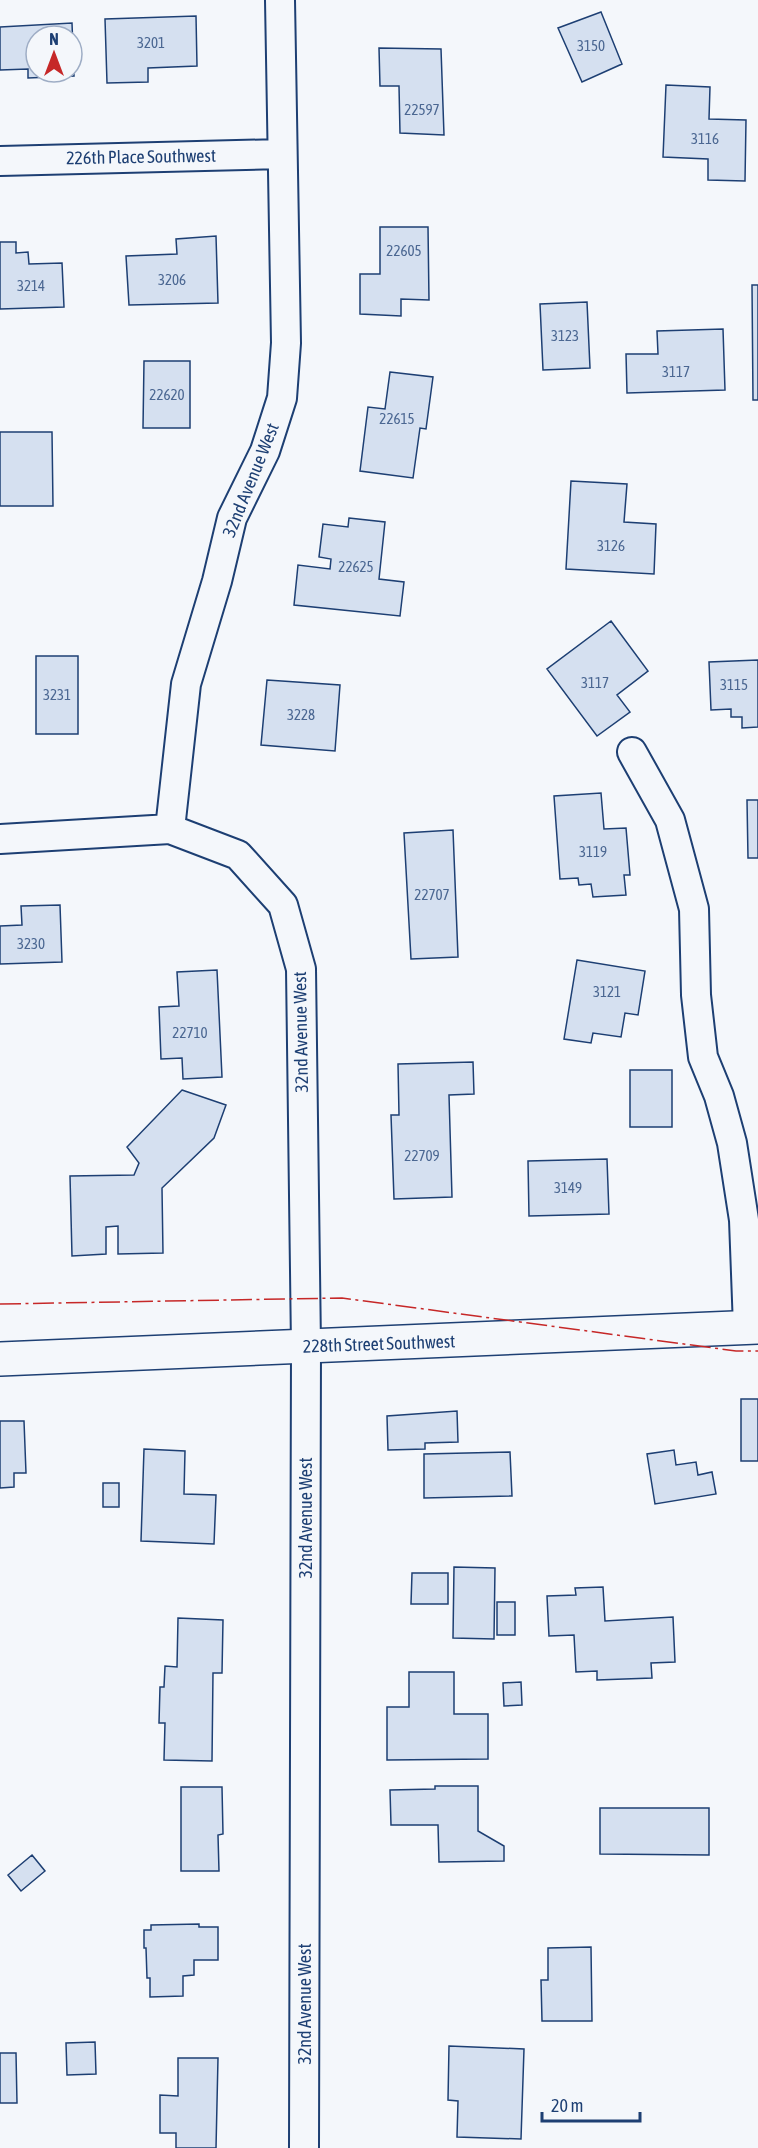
<svg xmlns="http://www.w3.org/2000/svg" width="758" height="2148" font-family="'Asap Condensed',sans-serif">
  <style>
    .building { fill: #d5e0f0; stroke: #1d3f73; stroke-width: 1.5; fill-rule: evenodd }
    .lines { fill: none; stroke-linecap: round; stroke-linejoin: round }
    .street-casing { stroke: #1d3f73; stroke-width: 32 }
    .secondary-casing { stroke: #1d3f73; stroke-width: 36 }
    .street { stroke: #f4f7fb; stroke-width: 28 }
    .secondary { stroke: #f4f7fb; stroke-width: 33 }
    .power { stroke: #c62828; stroke-width: 1.5; stroke-dasharray: 21 4.5 3 4.5; stroke-linecap: butt }
    .labels { text-anchor: middle; stroke-width: 4.5; stroke-linejoin: round; paint-order: stroke }
    .number-label { font-size: 15px; fill: #4b6792 }
    .street-label { font-size: 18px; fill: #1d3f73; stroke: #f4f7fb }
  </style>
  <rect width="100%" height="100%" fill="#f4f7fb"/>
  <path class="building" d="M601,12L622,64L582,82L558,28Z
    M196,16L197,66L148,68V82L107,83L105,19Z
    M72,23L74,76L28,78V69L0,70V27ZM36,36H72V72H36Z
    M379,48L441,49L444,135L400,133L399,86H380Z
    M666,85L710,87L709,119L746,120L745,181L708,180V159L663,157Z
    M380,227H428L429,300L401,299V316L360,314V274H380Z
    M216,236L218,303L129,305L126,256L177,254L176,239Z
    M0,242H16V253L28,252L29,264L62,263L64,307L0,309Z
    M752,285H758V400H753Z
    M587,302L590,368L543,370L540,304Z
    M723,329L725,390L627,393L626,354H658L657,331Z
    M144,361H190V428H143Z
    M390,372L433,377L426,429L420,428L413,478L360,471L368,407L385,409Z
    M0,432H52L53,506H0Z
    M571,481L627,484L624,522L656,524L654,574L566,569Z
    M349,518L385,522L379,579L404,582L400,616L294,605L298,565L330,569L331,559L319,557L323,524L348,527Z
    M611,621L648,671L617,695L630,712L597,736L547,669Z
    M36,656H78V734H36Z
    M758,660V727L742,728V717H731V709L711,710L709,662Z
    M267,680L340,685L335,751L261,745Z
    M601,793L604,829L626,828L630,875H624L626,895L593,897L591,884L579,885L578,878L560,879L554,796Z
    M747,800H758V858H748Z
    M453,830L458,957L411,959L404,833Z
    M60,905L62,962L0,964V926L22,925L21,906Z
    M577,960L645,971L638,1015L625,1013L621,1037L593,1033L591,1043L564,1039Z
    M217,970L222,1077L183,1079L182,1058L161,1059L159,1007L179,1006L177,972Z
    M473,1062L474,1094L449,1095L452,1197L394,1199L391,1115H399L398,1064Z
    M630,1070H672V1127H630Z
    M182,1090L226,1105L214,1138L162,1188L163,1253L118,1254V1226L106,1227V1254L72,1256L70,1176L134,1175L139,1163L127,1147Z
    M607,1159L609,1214L529,1216L528,1161Z
    M741,1399H758V1461H741Z
    M457,1411L458,1442L425,1443V1449L388,1450L387,1416Z
    M0,1421H24L26,1473H14V1487L0,1488Z
    M144,1449L185,1451L184,1494L216,1495L214,1544L141,1541Z
    M674,1450L676,1465L696,1462L698,1475L712,1472L716,1494L655,1504L647,1454Z
    M510,1452L512,1496L424,1498V1454Z
    M103,1483H119V1507H103Z
    M454,1567L495,1568L494,1639L453,1638Z
    M412,1573H448V1604H411Z
    M603,1587L605,1621L673,1617L675,1662L651,1663L652,1678L597,1680V1671L576,1672L574,1635L549,1636L547,1596L576,1595L575,1588Z
    M497,1602H515V1635H497Z
    M178,1618L223,1620L222,1673H213L212,1761L164,1760L165,1723H159L160,1687H164L165,1666L177,1667Z
    M409,1672H454V1714H488V1759L387,1760V1707H409Z
    M521,1682L522,1705L504,1706L503,1683Z
    M435,1786H478V1831L504,1846V1861L439,1862L438,1825H391L390,1790L435,1789Z
    M181,1787H222L223,1834L218,1835L219,1871H181Z
    M600,1808H709V1855L600,1854Z
    M32,1855L45,1871L21,1891L8,1875Z
    M199,1924V1927H218V1960H194V1975L183,1976V1996L150,1997V1978H147L146,1948H144V1930H151V1925Z
    M591,1947L592,2021H542L541,1980H548V1948Z
    M95,2042L96,2074L67,2075L66,2043Z
    M449,2046L524,2049L521,2139L457,2137L458,2101L448,2100Z
    M0,2053H16L17,2103H0Z
    M178,2058H218L216,2148H176V2133H160V2095L178,2096Z"/>
  <g class="lines">
    <g class="street-casing">
      <path id="street" d="M280,0L286,343L282,398L265,451L232,518L217,581L186,684L170,829L238,855L283,905L301,969L306,1346L304,2148
        M0,161L281,154
        M632,752L670,820L694,909L696,995L703,1057L719,1096L732,1143L744,1220L748,1327
        M0,839L170,829"/>
    </g>
    <g class="secondary-casing">
      <path id="secondary" d="M0,1359L758,1327"/>
    </g>
    <use href="#street" class="street"/>
    <use href="#secondary" class="secondary"/>
    <path class="power" d="M0,1304L342,1298L736,1351H758"/>
  </g>
  <g class="labels">
    <g class="number-label">
      <text x="151" y="48">3201</text>
      <text x="591" y="51">3150</text>
      <text x="422" y="115">22597</text>
      <text x="705" y="144">3116</text>
      <text x="404" y="256">22605</text>
      <text x="172" y="285">3206</text>
      <text x="31" y="291">3214</text>
      <text x="565" y="341">3123</text>
      <text x="676" y="377">3117</text>
      <text x="167" y="400">22620</text>
      <text x="397" y="424">22615</text>
      <text x="611" y="551">3126</text>
      <text x="356" y="572">22625</text>
      <text x="595" y="688">3117</text>
      <text x="734" y="690">3115</text>
      <text x="57" y="700">3231</text>
      <text x="301" y="720">3228</text>
      <text x="593" y="857">3119</text>
      <text x="432" y="900">22707</text>
      <text x="31" y="949">3230</text>
      <text x="607" y="997">3121</text>
      <text x="190" y="1038">22710</text>
      <text x="422" y="1161">22709</text>
      <text x="568" y="1193">3149</text>
    </g>
    <g class="street-label">
      <text transform="translate(141 157) rotate(-1)" y="6">226th Place Southwest</text>
      <text transform="translate(251 480) rotate(-68)" y="6">32nd Avenue West</text>
      <text transform="translate(301 1032) rotate(-91)" y="6">32nd Avenue West</text>
      <text transform="translate(379 1344) rotate(-2)" y="6">228th Street Southwest</text>
      <text transform="translate(306 1518) rotate(-90)" y="6">32nd Avenue West</text>
      <text transform="translate(305 2004) rotate(-90)" y="6">32nd Avenue West</text>
    </g>
  </g>
  <g transform="translate(54 54)"><circle r="28" fill="#f4f7fb" stroke="#9eadc5" stroke-width="1.5"/>
  <path d="M0-4.5L10 22L0 15L-10 22Z" fill="#c62828"/>
  <text y="-9" font-size="16" font-weight="bold" text-anchor="middle" fill="#1d3f73">N</text>
  </g>
  <path d="M542 2112v9h98v-9" fill="none" stroke="#1d3f73" stroke-width="3"/>
  <text x="551" y="2112" font-size="18" fill="#1d3f73" stroke="#f4f7fb" stroke-width="4.5" paint-order="stroke">20 m</text>
</svg>
